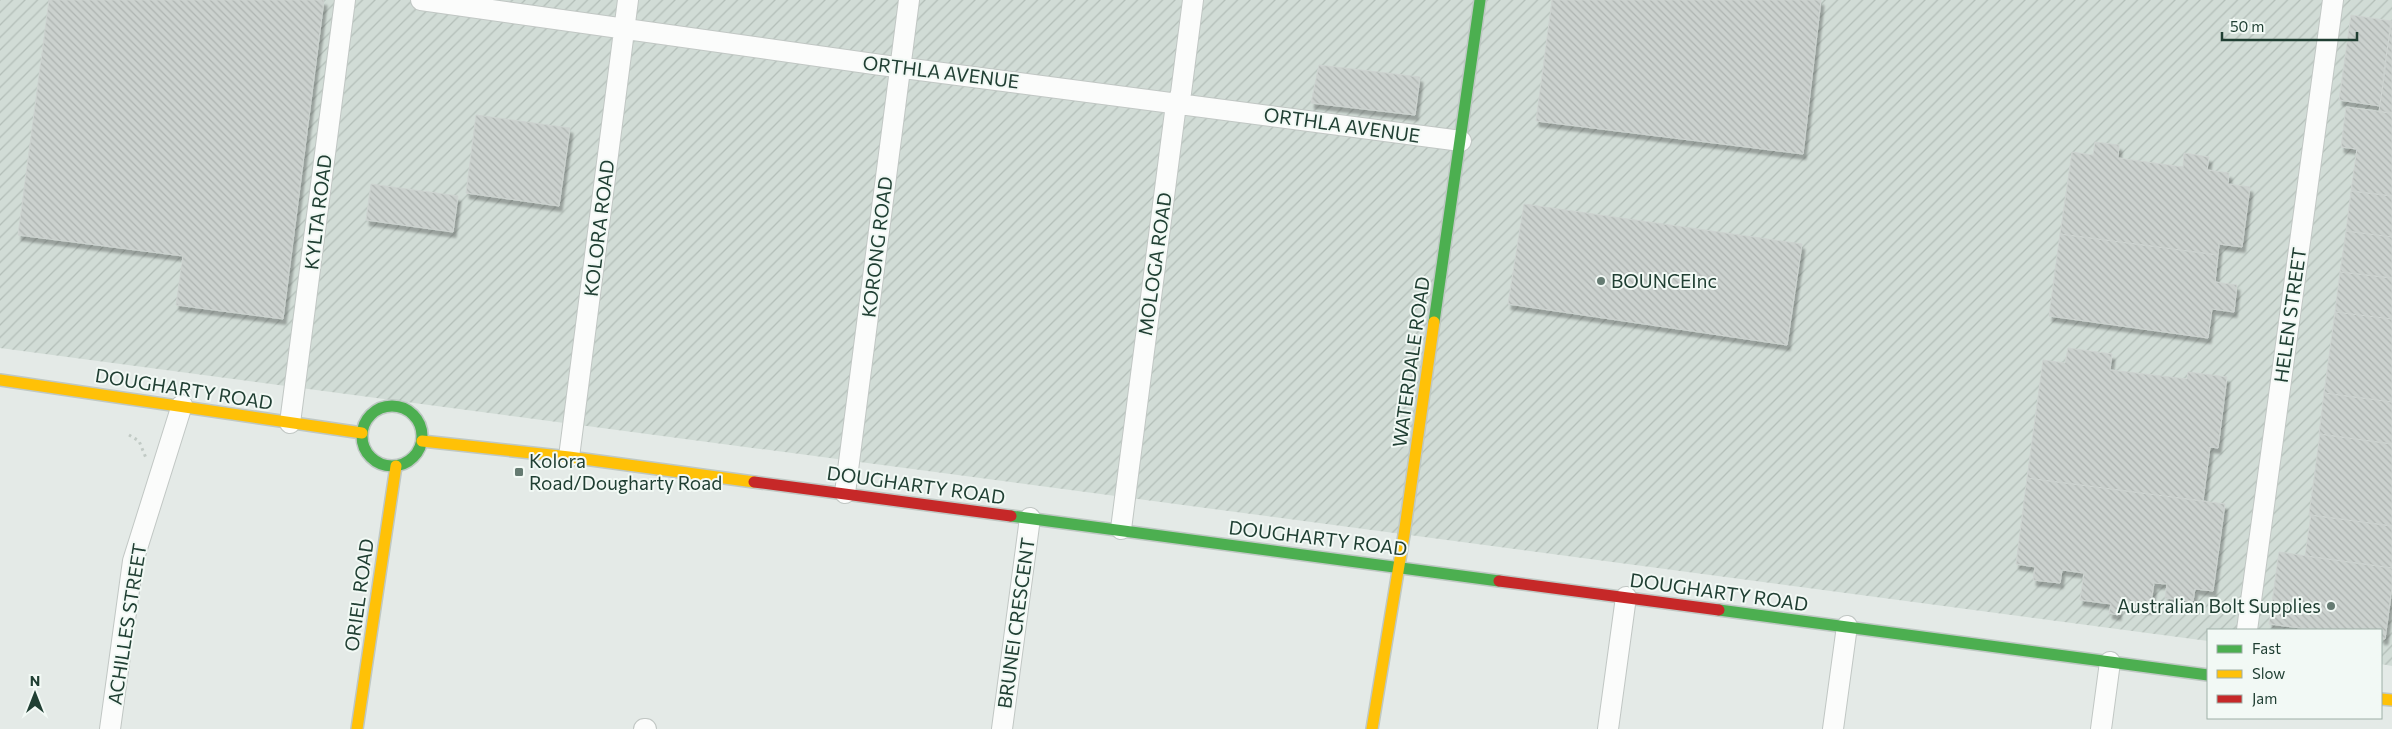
<svg xmlns="http://www.w3.org/2000/svg" width="2392" height="729" font-family="Commissioner,sans-serif">
  <style>
    .industrial { fill: url(#industrial-furrows) }
    .building { fill: url(#building-back-hatch); stroke: #cdd3d0; filter: url(#shadow) }
    .lines { fill: none; stroke-linecap: round; stroke-linejoin: round }
    .street-casing { stroke: #c1c7c4; stroke-width: 22 }
    .fast-casing { stroke: #bfc8c4; stroke-width: 14 }
    .slow-casing { stroke: #bfc8c4; stroke-width: 14 }
    .jam-casing { stroke: #bfc8c4; stroke-width: 14 }
    .path { stroke: #c1cac5; stroke-width: 3; stroke-dasharray: 2.5 4; stroke-linecap: butt }
    .street { stroke: #fbfcfb; stroke-width: 20 }
    .fast { stroke: #4caf50; stroke-width: 11 }
    .slow { stroke: #ffc107; stroke-width: 11 }
    .jam { stroke: #c62828; stroke-width: 11 }
    .poi-dot { fill: #657b72; stroke: #f2f9f5; stroke-width: 2 }
    .labels { text-anchor: middle; stroke-width: 4; stroke-linejoin: round; paint-order: stroke }
    .street-label { font-size: 19px; fill: #203f33; stroke: #f2f9f5 }
    .poi-label { font-size: 19px; fill: #203f33; stroke: #f2f9f5; text-anchor: start }
  </style>
  <defs>
    <pattern id="industrial-furrows" width="10" height="10" patternUnits="userSpaceOnUse" patternTransform="scale(1.25)"><rect width="10" height="10" fill="#d1dcd6"/><path d="M-1 1l2-2M0 10L10 0M9 11l2-2" fill="none" stroke="#b3beb8"/></pattern>
    <pattern id="building-back-hatch" width="6" height="6" patternUnits="userSpaceOnUse" patternTransform="scale(1.25)"><rect width="6" height="6" fill="#cbd1ce"/><path d="M-1 5l2 2M0 0l6 6M5-1l2 2" fill="none" stroke="#aeb4b1"/></pattern>
    <filter id="shadow"><feDropShadow dx="3" dy="5.5" stdDeviation="1" flood-color="#0004"/></filter>
  </defs>
  <rect width="100%" height="100%" fill="#e4eae7"/>
  <path class="industrial" d="M0,0H2392V666L2381,664V630H2208V641L0,348Z"/>
  <path class="building" d="M49,0H324L283,319L176,305L183,256L18,235Z
    M1552,0H1821L1803,154L1536,121Z
    M2351,15L2391,21L2380,106L2339,100Z
    M2391,21H2392V113L2379,112Z
    M1319,65L1420,77L1415,115L1311,103Z
    M2346,107L2392,113V196L2351,191L2357,149L2341,147Z
    M476,115L570,128L559,206L466,193Z
    M2095,142L2119,145L2118,158L2183,167L2184,153L2209,157L2207,170L2229,173L2228,184L2250,187L2242,247L2219,244L2218,255L2060,234L2072,152L2093,155Z
    M371,184L458,196L453,232L366,220Z
    M2351,191L2392,196V237L2346,231Z
    M1524,204L1802,244L1787,345L1508,304Z
    M2346,231L2392,237V278L2340,272Z
    M2060,234L2218,255L2215,282L2237,285L2234,312L2212,309L2208,338L2049,316Z
    M2340,272L2392,278V319L2335,312Z
    M2335,312L2392,319V402L2324,393Z
    M2068,348L2112,354L2110,370L2187,379L2188,372L2227,377L2218,448L2210,447L2203,501L2027,478L2043,360L2065,363Z
    M2324,393L2392,402V444L2319,434Z
    M2320,434L2392,444V526L2309,515Z
    M2027,478L2225,504L2213,591L2195,589L2193,601L2165,598L2167,584L2154,583L2150,609L2119,605L2118,615L2109,613L2111,604L2080,600L2084,573L2062,570L2060,583L2033,580L2035,567L2016,564Z
    M2311,515L2392,526V568L2305,556Z
    M2279,552L2392,568V588L2385,639H2381V630H2316L2269,624Z"/>
  <g class="lines">
    <g class="street-casing">
      <path id="street" d="M421,0L881,65L1461,141
        M290,423L345,0
        M569,457L628,0
        M845,493L909,0
        M1121,529L1175,112L1181,93L1193,0
        M2247,630L2333,0
        M110,729L133,561L182,405
        M644,729H646
        M1002,729L1030,518
        M1608,729L1626,597
        M1833,729L1847,626
        M2101,729L2110,662"/>
    </g>
    <g class="fast-casing">
      <path id="fast" d="M1434,322L1480,0
        M362 436a30 30 0 1 1 60 0a30 30 0 1 1-60 0Z
        M1011,516L1499,581
        M1719,610L2208,675"/>
    </g>
    <g class="slow-casing">
      <path id="slow" d="M0,380L362,433
        M422,441L569,457L754,482
        M2381,699L2392,700
        M357,729L396,466
        M1372,729L1404,535L1434,322"/>
    </g>
    <g class="jam-casing">
      <path id="jam" d="M754,482L1011,516
        M1499,581L1719,610"/>
    </g>
    <path class="path" d="M129,435L139,441L146,458"/>
    <use href="#street" class="street"/>
    <use href="#fast" class="fast"/>
    <use href="#slow" class="slow"/>
    <use href="#jam" class="jam"/>
  </g>
  <g class="poi-dot">
    <circle cx="1601" cy="281" r="5"/>
    <rect x="514" y="467" width="10" height="10" rx="2.5"/>
    <circle cx="2331" cy="606" r="5"/>
  </g>
  <g class="labels">
    <g class="street-label">
      <text transform="translate(941 72) rotate(7)" y="7">ORTHLA AVENUE</text>
      <text transform="translate(1342 125) rotate(8)" y="7">ORTHLA AVENUE</text>
      <text transform="translate(318 212) rotate(-83)" y="7">KYLTA ROAD</text>
      <text transform="translate(599 228) rotate(-83)" y="7">KOLORA ROAD</text>
      <text transform="translate(877 247) rotate(-83)" y="7">KORONG ROAD</text>
      <text transform="translate(1155 264) rotate(-82)" y="7">MOLOGA ROAD</text>
      <text transform="translate(2290 315) rotate(-82)" y="7">HELEN STREET</text>
      <text transform="translate(1411 362) rotate(-82)" y="7">WATERDALE ROAD</text>
      <text transform="translate(184 389) rotate(9)" y="7">DOUGHARTY ROAD</text>
      <text transform="translate(916 485) rotate(8)" y="7">DOUGHARTY ROAD</text>
      <text transform="translate(1318 538) rotate(7)" y="7">DOUGHARTY ROAD</text>
      <text transform="translate(1719 592) rotate(8)" y="7">DOUGHARTY ROAD</text>
      <text transform="translate(359 595) rotate(-82)" y="7">ORIEL ROAD</text>
      <text transform="translate(1016 623) rotate(-82)" y="7">BRUNEI CRESCENT</text>
      <text transform="translate(127 624) rotate(-81)" y="7">ACHILLES STREET</text>
    </g>
    <g class="poi-label">
      <text x="1611" y="288">BOUNCEInc</text>
      <text x="529" y="468">Kolora<tspan x="529" dy="22">Road/Dougharty Road</tspan></text>
      <text x="2321" y="613" text-anchor="end">Australian Bolt Supplies</text>
    </g>
  </g>
  <rect x="2207" y="629" width="175" height="90" fill="#f2f9f5" stroke="#9eafa7"/>
  <rect x="2217" y="645" width="25" height="8" fill="#4caf50" stroke="#9eafa7"/>
  <text x="2252" y="654" font-size="15" fill="#203f33">Fast</text>
  <rect x="2217" y="670" width="25" height="8" fill="#ffc107" stroke="#9eafa7"/>
  <text x="2252" y="679" font-size="15" fill="#203f33">Slow</text>
  <rect x="2217" y="695" width="25" height="8" fill="#c62828" stroke="#9eafa7"/>
  <text x="2252" y="704" font-size="15" fill="#203f33">Jam</text>
  <g transform="translate(35 694)" stroke="#f2f9f5" stroke-width="4" paint-order="stroke">
  <path d="M0-4L9 19L0 12L-9 19Z" fill="#203f33"/>
  <text y="-8" font-size="14" font-weight="bold" text-anchor="middle" fill="#203f33">N</text>
  </g>
  <path d="M2222 32v8h135v-8" fill="none" stroke="#203f33" stroke-width="2.5"/>
  <text x="2230" y="32" font-size="15" fill="#203f33" stroke="#f2f9f5" stroke-width="4" paint-order="stroke">50 m</text>
</svg>
